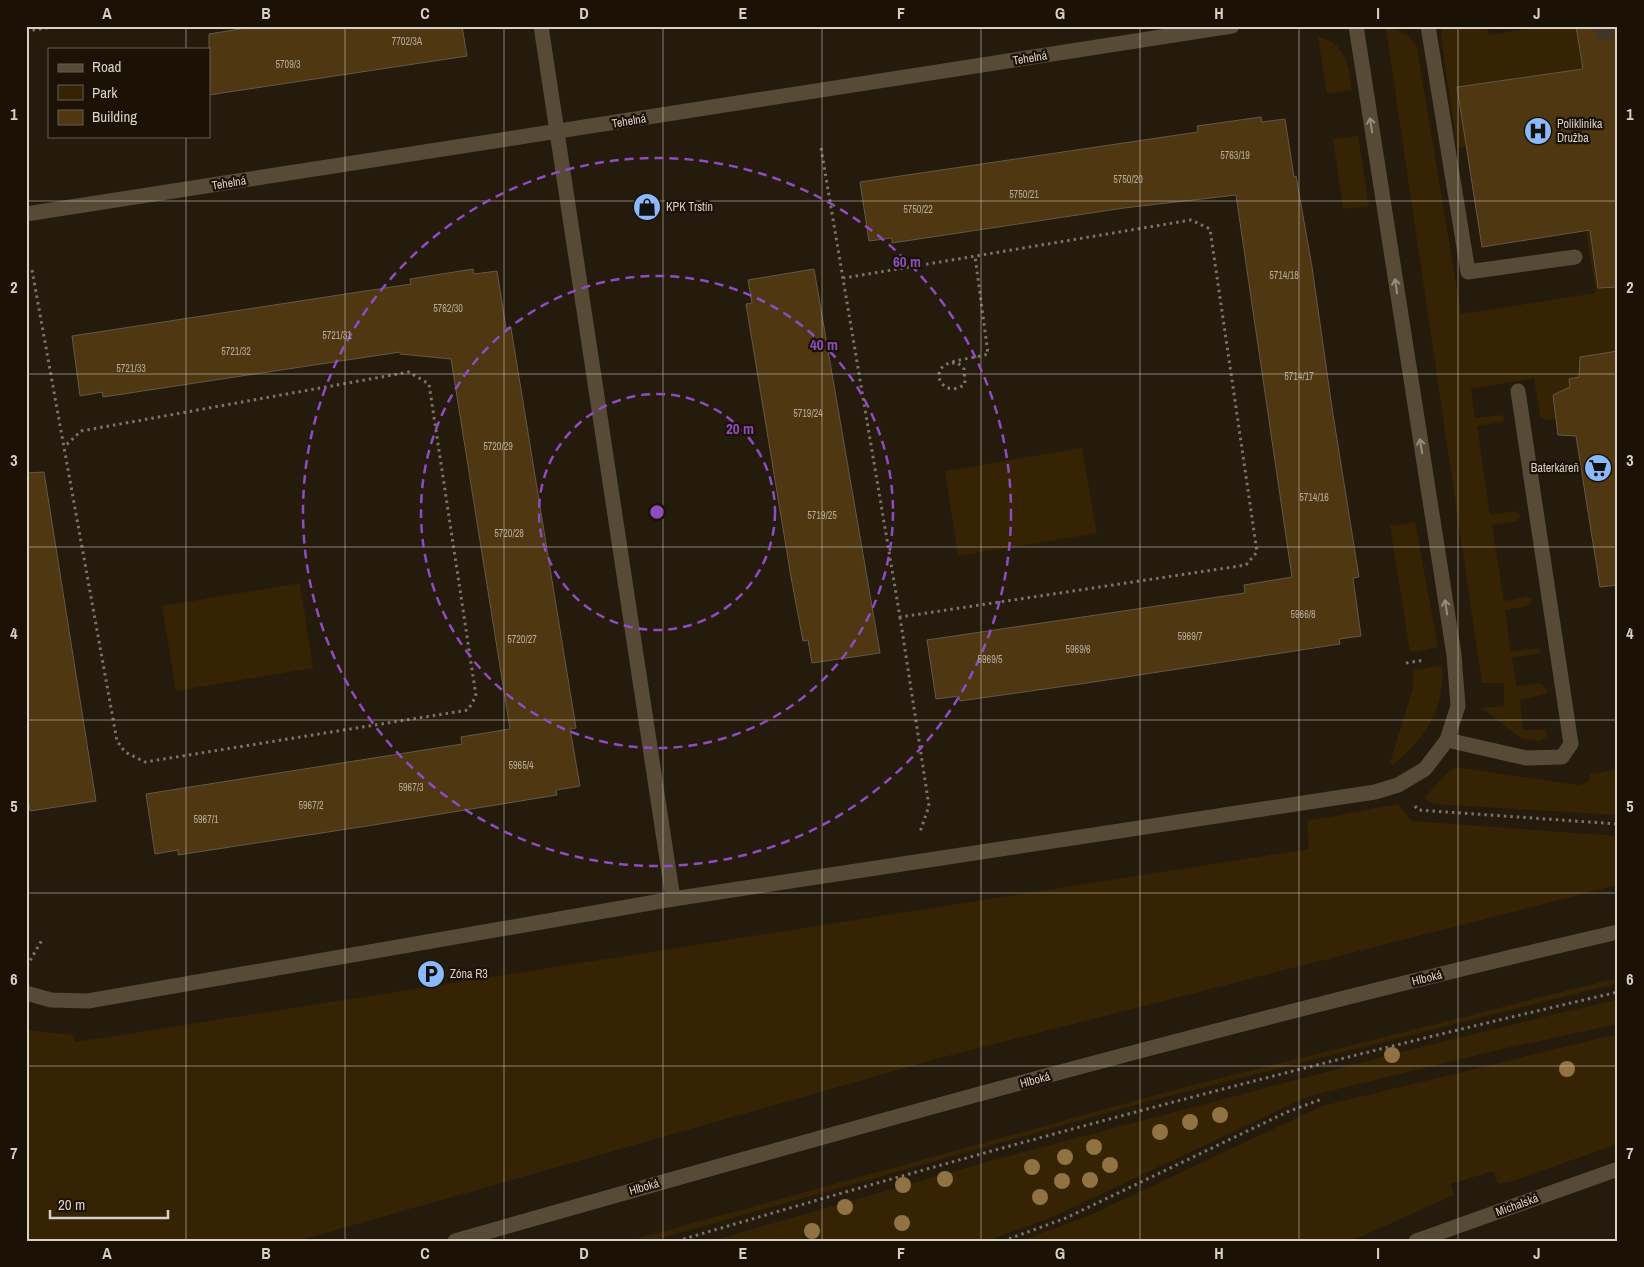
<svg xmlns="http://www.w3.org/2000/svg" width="1644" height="1267" font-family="'Archivo Narrow',sans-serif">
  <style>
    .green { fill: #352303 }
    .building { fill: #4e3711; stroke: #635849 }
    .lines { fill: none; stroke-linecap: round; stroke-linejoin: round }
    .minor-tunnel { stroke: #3f3629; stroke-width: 15; stroke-dasharray: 15 8; stroke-linecap: butt }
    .path { stroke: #7b7368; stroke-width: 3; stroke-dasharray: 2.5 4; stroke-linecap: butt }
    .minor { stroke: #574a37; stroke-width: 15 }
    .tree { fill: #917243 }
    .oneway { stroke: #978d7f }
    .grid { fill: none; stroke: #d7d0c7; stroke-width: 1; stroke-opacity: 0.55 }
    .ring { fill: none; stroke: #8d4dc1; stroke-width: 2.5; stroke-dasharray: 9 6 }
    .labels { text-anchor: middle; stroke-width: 4.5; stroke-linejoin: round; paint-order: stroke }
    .number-label { font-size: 10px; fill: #b5aa9a }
    .street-label { font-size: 12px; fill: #d7d0c7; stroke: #1b1205 }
    .poi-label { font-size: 12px; fill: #d7d0c7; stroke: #1b1205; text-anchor: start }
    .centre { fill: #8d4dc1; stroke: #1b1205; stroke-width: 2.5 }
    .ring-label { font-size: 15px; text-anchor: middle; font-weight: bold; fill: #8d4dc1; stroke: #1b1205; stroke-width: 4.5; stroke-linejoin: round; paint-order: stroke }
    .neatline { fill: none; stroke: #d7d0c7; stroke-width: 2 }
    .grid-label { font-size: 16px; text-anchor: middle; font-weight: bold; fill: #d7d0c7 }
  </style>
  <rect width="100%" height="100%" fill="#241b0d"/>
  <path class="green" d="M1443,26H1487L1489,35L1544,26H1576L1583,69L1457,87L1466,147L1457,148L1441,37Z
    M1386,29C1402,29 1408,34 1417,47L1461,314L1596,293L1586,231L1590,230L1618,266V352L1585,356L1580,359L1581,376L1569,379L1571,390L1554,395L1556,419L1545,420L1540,416L1534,378L1471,389L1475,418L1499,415L1505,417L1502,422L1477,426L1490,515L1516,511L1521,515L1516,521L1492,525L1504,601L1527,597H1531L1532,601L1527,606L1505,610L1511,651L1541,648L1539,653L1512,658L1517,686L1541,683L1547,690L1546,694L1520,700L1523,730H1546L1547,736L1541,741L1522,739L1482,708L1504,706V683H1482Z
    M1318,37C1346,42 1349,66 1352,90L1327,94Z
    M1358,136L1369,206L1343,209L1333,139Z
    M1082,448L1097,533L958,556L945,471Z
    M1415,522L1438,647L1414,652L1410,650L1409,646L1390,526Z
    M300,583L313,668L176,691L162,606Z
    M1442,665C1445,710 1426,738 1393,765L1390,763L1412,691L1414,670Z
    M1455,767L1578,785L1588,782L1590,774L1618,769V815L1433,804L1424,798L1446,774Z
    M1398,804L1412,821L1618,836V885L940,1058L297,1241H26V1030L74,1035L75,1042L1309,849L1307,821Z
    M1618,978V983L1150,1101L651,1241H628L1192,1085Z
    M1618,999V1024L1502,1049L1309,1096L1055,1216L987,1241H711L990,1161L1405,1051Z
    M1618,1034V1144L1513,1181L1498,1184L1493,1171L1451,1184L1454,1195L1351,1241H1021L1088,1216L1322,1106Z"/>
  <path class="building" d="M259,26H462L467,56L209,95V34Z
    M1576,26H1618V287L1598,288L1590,230L1482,247L1457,87L1583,69Z
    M1261,117L1262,122L1285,119L1294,177L1296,176L1312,267L1332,408L1359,577L1353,578L1361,636L1339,639L1340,644L1087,683L960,701L959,696L936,699L927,640L1245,593L1244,585L1292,577L1236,195L1124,208L892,243V238L869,241L860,182L1198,132L1197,126Z
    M473,269L474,274L497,271L506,328H511L576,728L570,729L580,786L556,790L557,795L367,826L178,855V850L155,854L146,794L462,744L461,737L510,729L451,359L400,354V352L103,397L102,392L80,396L72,336L411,284L410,279Z
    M814,269L880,653L812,663L808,640L803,641L791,577L746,304L752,303L748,280Z
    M1618,351V585L1600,587L1576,436L1558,435L1553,395L1570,387L1569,379L1579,377L1580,357Z
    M44,472L96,801L30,811L26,784V473Z"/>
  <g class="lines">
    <path class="minor-tunnel" d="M1602,26L1604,33L1618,30"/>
    <path class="path" d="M26,31L61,26
      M821,148L900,617L1246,565L1257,552L1210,229L1191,220L844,278
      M32,270L117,741L125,752L145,762L468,710L476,696L429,384L409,372L81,431L64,447
      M952,363H958L964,369L965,384C945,399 930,374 945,365C956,359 975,358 988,354L975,256
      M900,617L929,806L920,832
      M1406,663L1425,660
      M1415,806L1418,810L1618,824
      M27,966L43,938
      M677,1241C988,1149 1302,1065 1618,992
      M1003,1241L1066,1218L1287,1112L1322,1099"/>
    <path class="minor" d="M541,26L673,899
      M1428,26L1468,272L1575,257
      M26,214L1232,26
      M1447,740L1526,758L1562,757L1571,744L1518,391
      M26,993L51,1000L88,1001L673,899L1375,792L1398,785L1425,769L1447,740L1458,706L1454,655L1356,26
      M455,1241C841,1131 1227,1022 1618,932
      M1416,1241L1618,1169"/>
  </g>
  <g class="tree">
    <circle cx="1392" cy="1055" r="8"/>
    <circle cx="1567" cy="1069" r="8"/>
    <circle cx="1220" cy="1115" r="8"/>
    <circle cx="1190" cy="1122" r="8"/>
    <circle cx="1160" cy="1132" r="8"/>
    <circle cx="1094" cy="1147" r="8"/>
    <circle cx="1065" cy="1157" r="8"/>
    <circle cx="1110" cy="1165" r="8"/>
    <circle cx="1032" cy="1167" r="8"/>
    <circle cx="945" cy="1179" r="8"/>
    <circle cx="1090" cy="1180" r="8"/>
    <circle cx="1062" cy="1181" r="8"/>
    <circle cx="903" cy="1185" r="8"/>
    <circle cx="1040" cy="1197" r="8"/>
    <circle cx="845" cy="1207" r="8"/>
    <circle cx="902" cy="1223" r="8"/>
    <circle cx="812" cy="1231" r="8"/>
  </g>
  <defs><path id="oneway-shaft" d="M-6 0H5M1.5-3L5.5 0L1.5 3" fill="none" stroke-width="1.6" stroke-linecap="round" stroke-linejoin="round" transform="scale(1.25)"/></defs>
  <g class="oneway">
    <use href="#oneway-shaft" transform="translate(1371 125) rotate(-99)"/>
    <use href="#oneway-shaft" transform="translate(1396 286) rotate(-99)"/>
    <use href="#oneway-shaft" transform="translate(1421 446) rotate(-99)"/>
    <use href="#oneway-shaft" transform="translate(1446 607) rotate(-99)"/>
  </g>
  <path class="grid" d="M186,26V49M345,26V1241M504,26V1241M663,26V1241M822,26V1241M981,26V1241M1140,26V1241M1299,26V1241M1458,26V1241M186,136V1241M26,201H1618M26,374H1618M26,547H1618M26,720H1618M26,893H1618M26,1066H1618"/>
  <g class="ring">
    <circle cx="657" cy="512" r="118"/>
    <circle cx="657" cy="512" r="236"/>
    <circle cx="657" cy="512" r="354"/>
  </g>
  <defs>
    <g id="hospital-disc" transform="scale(1.4375)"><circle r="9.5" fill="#8bbafc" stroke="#1b1205"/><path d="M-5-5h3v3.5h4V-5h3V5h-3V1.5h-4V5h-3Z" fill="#111"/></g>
    <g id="shop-disc" transform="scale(1.4375)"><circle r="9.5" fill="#8bbafc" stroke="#1b1205"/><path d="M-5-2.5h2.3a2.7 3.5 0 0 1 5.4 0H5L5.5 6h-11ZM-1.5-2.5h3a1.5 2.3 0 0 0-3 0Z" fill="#111"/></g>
    <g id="supermarket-disc" transform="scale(1.4375)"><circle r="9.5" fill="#8bbafc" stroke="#1b1205"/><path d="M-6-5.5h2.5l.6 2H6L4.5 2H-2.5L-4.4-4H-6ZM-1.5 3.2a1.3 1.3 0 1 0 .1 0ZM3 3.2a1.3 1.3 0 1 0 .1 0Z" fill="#111"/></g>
    <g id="parking-disc" transform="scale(1.4375)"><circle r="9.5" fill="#8bbafc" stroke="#1b1205"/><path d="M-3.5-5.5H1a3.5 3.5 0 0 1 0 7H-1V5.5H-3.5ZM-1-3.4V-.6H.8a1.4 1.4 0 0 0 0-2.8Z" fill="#111"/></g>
  </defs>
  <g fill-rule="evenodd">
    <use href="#hospital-disc" x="1538" y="131"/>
    <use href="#shop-disc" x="647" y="207"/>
    <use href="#supermarket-disc" x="1598" y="468"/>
    <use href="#parking-disc" x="431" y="974"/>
  </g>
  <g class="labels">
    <g class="number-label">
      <text x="407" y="45">7702/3A</text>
      <text x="288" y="68">5709/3</text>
      <text x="1235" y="159">5763/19</text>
      <text x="1128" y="183">5750/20</text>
      <text x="1024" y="198">5750/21</text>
      <text x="918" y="213">5750/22</text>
      <text x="1284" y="279">5714/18</text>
      <text x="448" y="312">5762/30</text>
      <text x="337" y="339">5721/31</text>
      <text x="236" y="355">5721/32</text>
      <text x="131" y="372">5721/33</text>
      <text x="1299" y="380">5714/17</text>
      <text x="808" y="417">5719/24</text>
      <text x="498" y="450">5720/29</text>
      <text x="1314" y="501">5714/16</text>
      <text x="822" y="519">5719/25</text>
      <text x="509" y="537">5720/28</text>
      <text x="1303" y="618">5966/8</text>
      <text x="1190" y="640">5969/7</text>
      <text x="522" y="643">5720/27</text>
      <text x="1078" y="653">5969/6</text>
      <text x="990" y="663">5969/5</text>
      <text x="521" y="769">5965/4</text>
      <text x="411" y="791">5967/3</text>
      <text x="311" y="809">5967/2</text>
      <text x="206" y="823">5967/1</text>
    </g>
    <g class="street-label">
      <text transform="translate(1030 58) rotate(-9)" y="4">Tehelná</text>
      <text transform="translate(629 121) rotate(-9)" y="4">Tehelná</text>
      <text transform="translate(229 183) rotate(-9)" y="4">Tehelná</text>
      <text transform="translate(1427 978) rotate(-14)" y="4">Hlboká</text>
      <text transform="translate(1035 1080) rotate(-15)" y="4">Hlboká</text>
      <text transform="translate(644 1187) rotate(-16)" y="4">Hlboká</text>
      <text transform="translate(1517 1205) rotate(-20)" y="4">Michalská</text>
    </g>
    <g class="poi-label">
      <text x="1557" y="128">Poliklinika<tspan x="1557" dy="14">Družba</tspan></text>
      <text x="666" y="211">KPK Trstín</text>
      <text x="1579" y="472" text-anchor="end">Baterkáreň</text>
      <text x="450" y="978">Zóna R3</text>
    </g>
  </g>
  <circle cx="657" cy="512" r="8" class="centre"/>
  <g class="ring-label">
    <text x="907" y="267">60 m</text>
    <text x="824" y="350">40 m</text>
    <text x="740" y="434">20 m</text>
  </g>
  <rect width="1644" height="1267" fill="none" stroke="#1b1205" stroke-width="55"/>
  <rect x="48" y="48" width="162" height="90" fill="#1b1205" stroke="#665e53"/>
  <rect x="58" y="64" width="25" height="8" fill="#574a37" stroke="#665e53"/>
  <text x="92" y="72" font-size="15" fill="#d7d0c7">Road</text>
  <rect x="58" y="85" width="25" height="15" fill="#352303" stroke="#665e53"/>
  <text x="92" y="98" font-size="15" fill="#d7d0c7">Park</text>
  <rect x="58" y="110" width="25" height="15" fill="#4e3711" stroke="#665e53"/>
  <text x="92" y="122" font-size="15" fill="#d7d0c7">Building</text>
  <path d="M50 1210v8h118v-8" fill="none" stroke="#d7d0c7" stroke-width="2.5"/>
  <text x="58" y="1210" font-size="15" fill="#d7d0c7" stroke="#1b1205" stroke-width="4" paint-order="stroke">20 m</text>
  <rect x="28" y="28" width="1588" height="1212" class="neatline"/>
  <g class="grid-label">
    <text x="107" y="19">A</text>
    <text x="266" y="19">B</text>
    <text x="425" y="19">C</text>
    <text x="584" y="19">D</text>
    <text x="743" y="19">E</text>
    <text x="901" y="19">F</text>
    <text x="1060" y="19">G</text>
    <text x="1219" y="19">H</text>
    <text x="1378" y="19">I</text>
    <text x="1537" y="19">J</text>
    <text x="14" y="120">1</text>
    <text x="1630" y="120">1</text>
    <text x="14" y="293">2</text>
    <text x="1630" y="293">2</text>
    <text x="14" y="466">3</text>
    <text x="1630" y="466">3</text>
    <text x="14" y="639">4</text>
    <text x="1630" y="639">4</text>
    <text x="14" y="812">5</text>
    <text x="1630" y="812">5</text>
    <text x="14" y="985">6</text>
    <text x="1630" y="985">6</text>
    <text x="14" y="1159">7</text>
    <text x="1630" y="1159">7</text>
    <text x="107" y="1259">A</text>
    <text x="266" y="1259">B</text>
    <text x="425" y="1259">C</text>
    <text x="584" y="1259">D</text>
    <text x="743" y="1259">E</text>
    <text x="901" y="1259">F</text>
    <text x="1060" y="1259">G</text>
    <text x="1219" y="1259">H</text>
    <text x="1378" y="1259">I</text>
    <text x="1537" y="1259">J</text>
  </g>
</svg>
